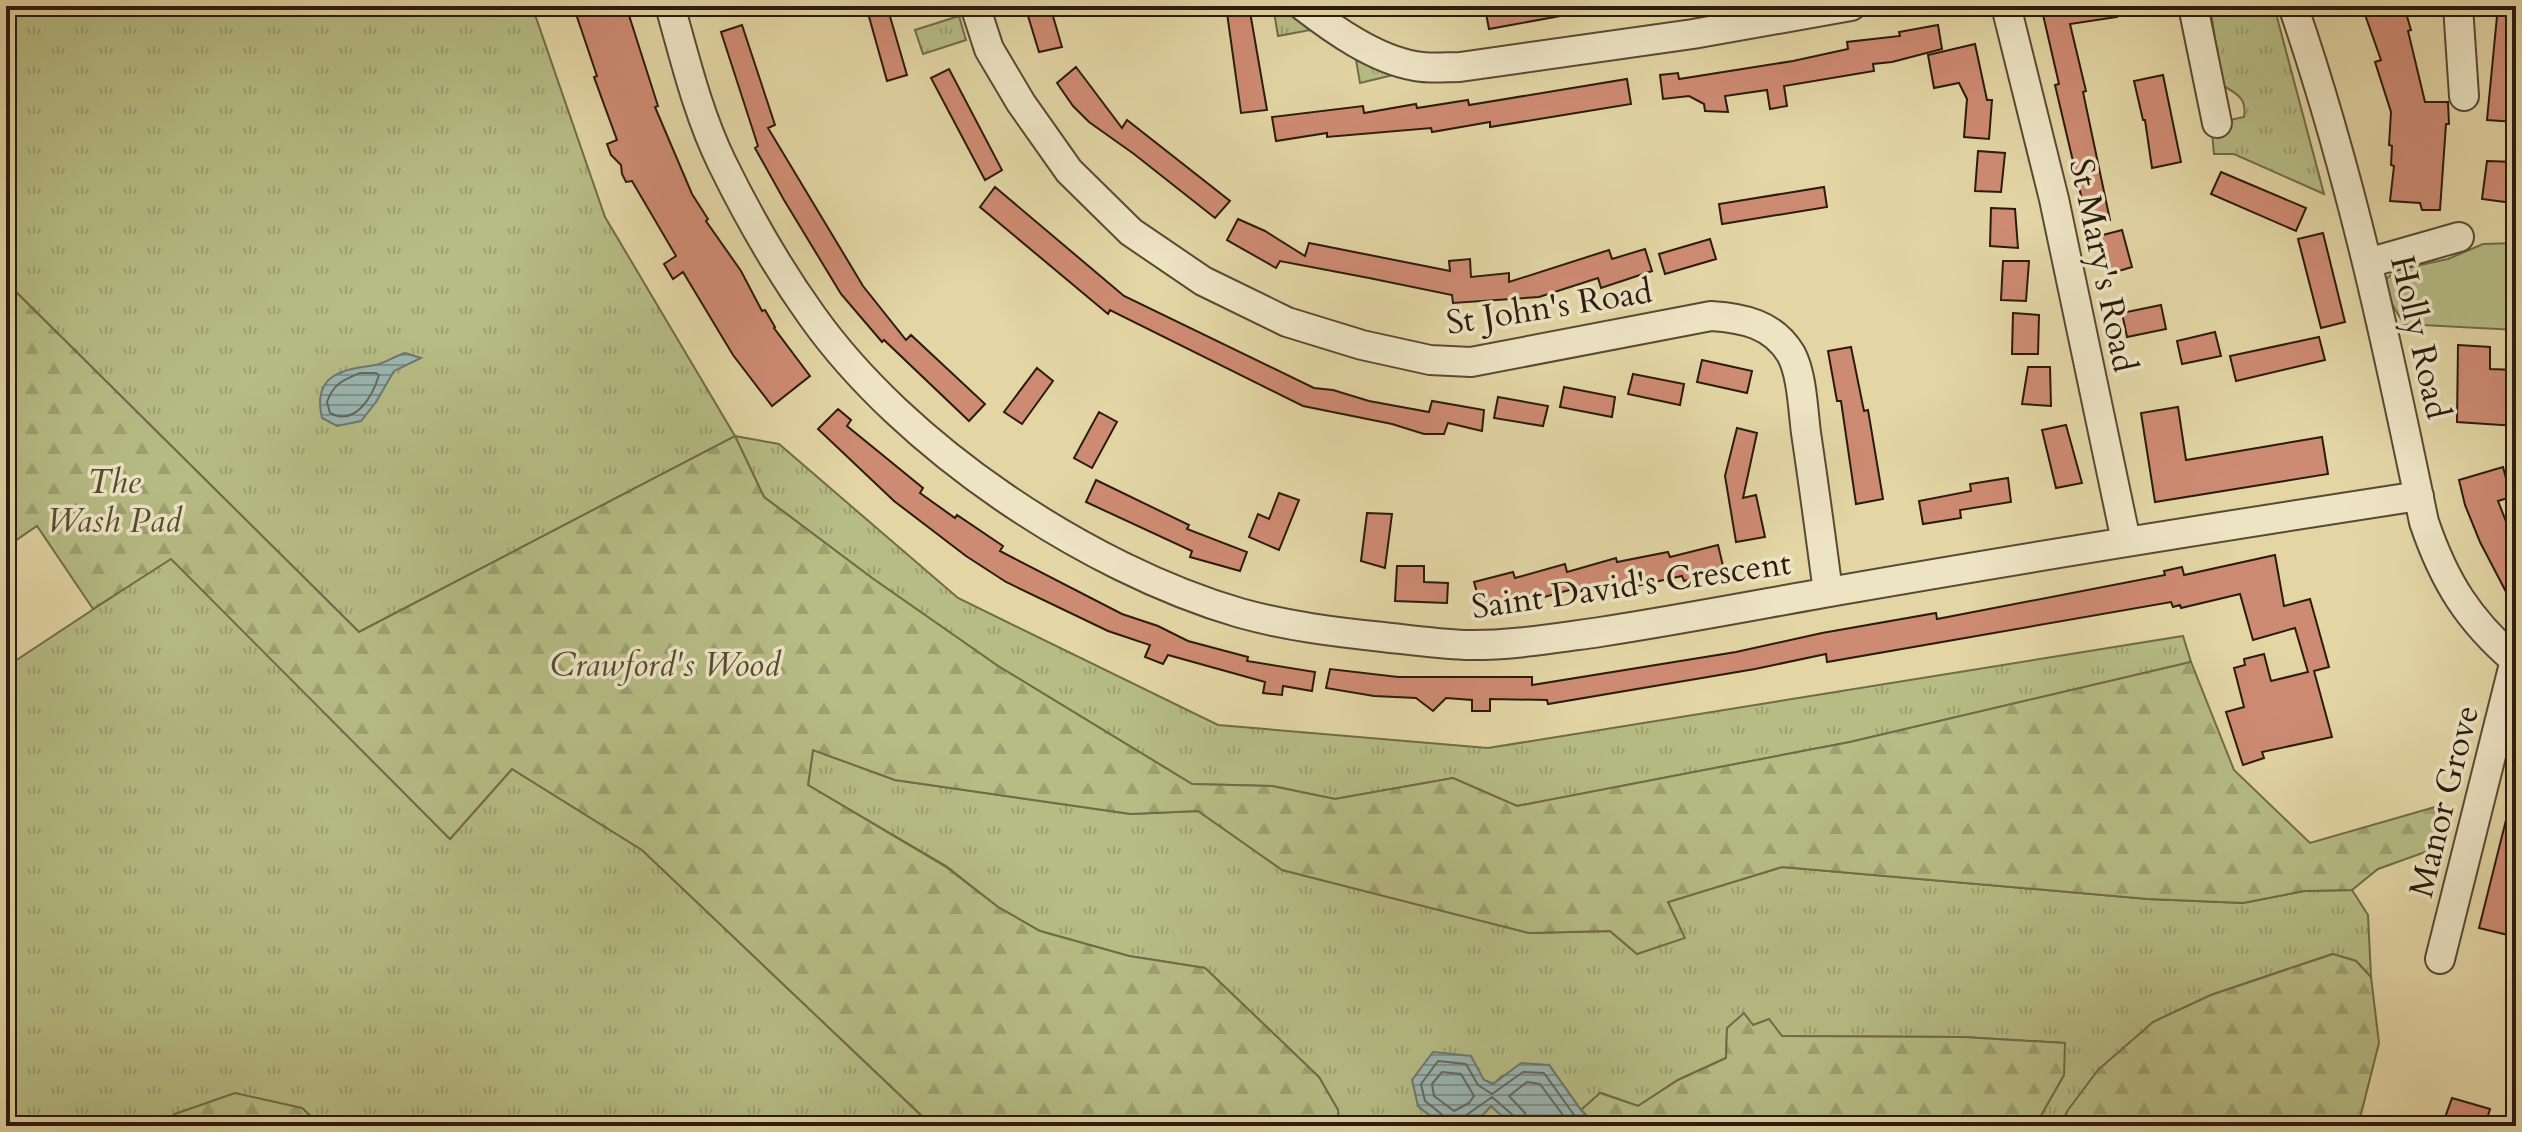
<svg xmlns="http://www.w3.org/2000/svg" width="2522" height="1132" font-family="Cardo,serif">
  <style>
    .grass { fill: url(#grass-tufts); stroke: #706c49; stroke-width: 2 }
    .forest { fill: url(#forest-firs); stroke: #706c49; stroke-width: 2 }
    .green { fill: #b6bc84; stroke: #706c49; stroke-width: 2 }
    .water { fill: url(#water-rules); stroke: #6e7870; stroke-width: 2 }
    .lines { fill: none; stroke-linecap: round; stroke-linejoin: round }
    .shore { stroke: #626860; stroke-width: 2 }
    .building { fill: #ce8b73; stroke: #2b1b0e; stroke-width: 2 }
    .minor-casing { stroke: #594a34; stroke-width: 32 }
    .minor { stroke: #ede4c4; stroke-width: 28 }
    .labels { text-anchor: middle; stroke-width: 7; stroke-linejoin: round; paint-order: stroke }
    .street-label { font-size: 34px; fill: #2b1b0e; stroke: #ede4c4 }
    .park-label { font-size: 34px; font-style: italic; fill: #554b31; stroke: #ede4c4 }
  </style>
  <defs>
    <pattern id="grass-tufts" width="24" height="20" patternUnits="userSpaceOnUse" patternTransform="scale(2)"><rect width="24" height="20" fill="#b6bc84"/><path d="M3 7l-1-3M5 7V3M7 7l1-3M15 17l-1-3M17 17v-4M19 17l1-3" fill="none" stroke="#9da171"/></pattern>
    <pattern id="forest-firs" width="22" height="20" patternUnits="userSpaceOnUse" patternTransform="scale(2)"><rect width="22" height="20" fill="#b6bc84"/><path d="M5 1l3.5 6h-7zM16 11l3.5 6h-7z" fill="#9da171"/></pattern>
    <pattern id="water-rules" width="6" height="5" patternUnits="userSpaceOnUse" patternTransform="scale(2)"><rect width="6" height="5" fill="#9ab6b2"/><path d="M0 2.5h6" fill="none" stroke="#7e938f"/></pattern>
  </defs>
  <rect width="100%" height="100%" fill="#e3d5a4"/>
  <filter id="stains"><feTurbulence type="fractalNoise" baseFrequency=".0025" numOctaves="4"/><feColorMatrix values="0 0 0 0 .2 0 0 0 0 .09 0 0 0 0 .02 0 0 0 .5 -.17"/></filter>
  <radialGradient id="worn" r=".72"><stop offset=".6" stop-color="#630" stop-opacity="0"/><stop offset="1" stop-color="#630" stop-opacity=".3"/></radialGradient>
  <path class="grass" d="M6,6H532L605,217L735,436L779,444L958,598L1218,725L1488,748L2183,636L2191,662L1850,742L1517,806L1453,778L1335,799L1272,786L1192,784L998,666L872,578L764,497L735,436L359,632L6,282Z
    M1273,6H1290L1321,28L1278,36Z
    M2210,6H2274L2324,194L2234,154H2214L2212,132L2230,120L2244,117C2247,98 2237,94 2222,85Z
    M959,16L966,40L923,54L915,30Z
    M1356,60L1397,74L1360,83Z
    M171,558L450,839L512,769L642,850L924,1118V1126H321L302,1108L175,1114L159,1126H6V667Z
    M813,750L895,780L1131,814L1198,811L1283,870L1529,933L1610,931L1637,954L1668,902L1782,867L2148,899L2243,903L2304,891L2352,890L2368,915L2371,977L2356,961L2332,954L2211,995L2153,1022L2068,1110L2060,1126H2035L2064,1075V1043L1963,1037L1781,1036L1769,1020L1753,1025L1727,1029L1726,1058L1678,1080L1638,1106L1601,1093L1581,1110L1549,1065L1502,1076L1494,1084L1484,1080L1418,1106L1443,1126H1339L1338,1110L1319,1077L1205,968L1129,956L1040,931L998,907L946,866L808,785Z
    M1491,1106L1513,1126H1461L1479,1119Z"/>
  <path class="forest" d="M6,282L359,632L735,436L764,497L872,578L998,666L1192,784L1272,786L1335,799L1453,778L1517,806L1850,742L2191,662L2234,770L2310,843L2442,805L2431,850L2378,869L2352,890L2304,891L2243,903L2148,899L1782,867L1668,902L1685,938L1637,954L1610,931L1529,933L1282,870L1198,811L1131,814L895,780L813,750L808,785L946,867L998,907L1040,931L1129,956L1205,968L1319,1077L1338,1110L1339,1126H924V1118L642,850L512,769L450,839L171,559L93,609L37,526L6,547Z
    M2333,954L2356,961L2371,977L2379,1043L2358,1126H2060L2068,1110L2098,1070L2153,1022L2211,995Z
    M1744,1013L1753,1025L1769,1019L1782,1036L1963,1037L2065,1043L2064,1075L2035,1126H1597L1581,1110L1600,1093L1638,1106L1678,1080L1726,1058L1727,1028Z
    M235,1093L302,1108L321,1126H159L175,1114Z"/>
  <path class="green" d="M2516,243V330L2404,324L2384,291L2386,279L2397,270L2448,259L2483,244Z"/>
  <path class="water" d="M405,353L421,358L394,371L376,402L361,421L337,426L322,418C312,375 341,370 375,365C384,364 394,356 405,353Z
    M1433,1052L1471,1056L1484,1080L1493,1084L1521,1063L1549,1065L1581,1110L1597,1126H1513L1491,1106L1479,1119L1461,1126H1443L1418,1106L1412,1080Z"/>
  <g class="lines">
    <path class="shore" d="M360,373H376L379,375C373,395 356,427 330,413L327,402C333,384 343,380 360,373Z
      M1442,1072L1461,1074L1474,1096L1469,1103L1454,1111L1434,1096L1432,1084Z
      M1447,1126L1445,1117L1425,1101L1421,1084L1438,1061L1466,1064L1478,1085L1492,1094L1523,1072L1544,1073L1574,1115L1586,1126
      M1462,1126L1465,1116L1492,1097L1515,1117L1517,1126
      M1528,1126L1525,1113L1509,1096L1527,1082L1540,1084L1571,1126"/>
  </g>
  <path class="building" d="M601,6H626L658,106L655,107L692,194L708,219L706,221L741,271L762,311L765,310L775,327L774,328L810,376L772,406L733,355L683,272L673,279L664,264L676,256L632,181L626,182L622,174L621,165L611,155L607,144L617,140L594,77L597,76L576,14Z
    M866,6H887L907,75L887,81Z
    M1025,6H1050L1062,47L1039,52Z
    M1226,6H1249L1267,110L1241,113Z
    M1495,6H1566V15L1489,29L1485,8Z
    M2041,6H2116L2117,17L2070,24L2086,91L2083,92L2110,220L2088,225L2055,85L2059,84Z
    M2362,6H2404L2411,30L2408,31L2425,102H2448L2449,124H2446L2440,210H2422L2420,203L2390,201L2394,166L2391,165L2392,146L2389,145L2391,112L2375,62L2381,60Z
    M2498,6H2516V122L2487,120Z
    M742,25L775,125L768,128L863,286L906,340L911,335L985,404L969,421L884,340L882,342L841,294L784,200L755,148L758,146L721,32Z
    M1938,25L1942,49L1892,62L1873,64L1874,71L1784,86L1787,106L1770,109L1767,90L1725,96L1728,112L1705,111L1704,104L1689,96L1663,99L1660,75L1678,73L1679,79L1793,61L1848,49L1847,42L1900,36L1899,32Z
    M1975,44L1987,100H1992L1989,139L1964,137L1967,99L1959,83L1934,88L1928,55Z
    M1076,67L1122,128L1127,120L1230,201L1215,218L1134,154L1089,122L1073,106L1057,83Z
    M949,69L1002,170L985,180L931,78Z
    M2163,75L2181,162L2152,168L2145,120H2143L2134,81Z
    M1627,79L1631,104L1490,127V122L1432,132L1431,128L1327,137V133L1276,141L1272,117L1363,106L1364,113L1416,104L1417,108L1468,100L1469,105Z
    M1978,151L2005,153L2001,192L1975,191Z
    M2487,161L2516,162L2513,203L2482,199Z
    M2221,172L2306,208L2296,231L2211,194Z
    M995,187L1124,296L1314,388L1333,390L1369,401L1429,412L1432,401L1484,410L1482,431L1448,423L1444,434H1424L1392,424L1303,406L1110,310L1108,314L980,207Z
    M1824,187L1827,207L1722,224L1719,204Z
    M1991,208L2015,209L2018,248L1990,246Z
    M1238,219L1265,231L1305,256L1309,243L1450,271L1449,261L1470,259L1471,277L1509,273V282L1609,250L1612,259L1645,249L1652,271L1601,288L1598,278L1539,297L1453,303L1452,295L1369,278L1280,261L1276,268L1227,240Z
    M2122,230L2132,267L2109,274L2099,236Z
    M2323,233L2345,322L2321,328L2298,239Z
    M1710,239L1716,259L1665,274L1659,254Z
    M2003,261H2029L2026,301L2001,300Z
    M2161,305L2166,329L2127,337L2122,313Z
    M2013,313L2039,315L2038,354H2012Z
    M2215,332L2221,356L2182,364L2177,341Z
    M2319,337L2325,360L2236,381L2230,356Z
    M2458,345L2490,347V369L2516,370V426L2457,422Z
    M1851,347L1864,411L1868,410L1883,499L1856,504L1841,401H1837L1828,351Z
    M1702,360L1752,371L1747,393L1697,382Z
    M2028,367H2050L2051,406L2022,404Z
    M1037,368L1053,381L1022,424L1004,412Z
    M1633,374L1684,384L1680,405L1628,394Z
    M1564,387L1615,397L1612,417L1560,407Z
    M1498,397L1548,406L1543,426L1494,418Z
    M2178,407L2186,460L2322,437L2328,474L2155,502L2141,413Z
    M838,409L851,420L847,426L923,488L920,493L955,518L957,515L1003,546L1000,551L1122,614L1158,626L1188,641L1248,657L1247,661L1315,672L1312,691L1283,686L1282,695L1263,693L1265,682L1168,655L1163,664L1145,657L1150,645L1108,631L1006,582L966,556L894,501L818,429Z
    M1099,412L1117,422L1092,468L1074,458Z
    M2066,425L2082,483L2056,488L2042,430Z
    M1737,428L1757,433L1743,498L1756,495L1765,537L1736,542L1725,476Z
    M2503,467L2511,497L2498,501L2516,547V611L2480,542L2465,505L2459,480Z
    M2008,478L2011,502L1960,510L1961,518L1923,524L1919,501L1971,491L1970,484Z
    M1096,480L1189,525L1187,529L1247,552L1240,571L1190,557L1192,551L1086,502Z
    M1279,493L1299,500L1279,550L1249,537L1258,514L1269,519Z
    M1367,513L1392,514L1385,568L1361,561Z
    M1718,545L1724,570L1684,581L1682,576L1632,587L1631,582L1581,594L1580,587L1530,601L1529,595L1481,607L1474,582L1513,572L1515,578L1565,564L1567,572L1616,558L1617,562L1668,552L1670,557Z
    M2275,555L2284,606L2310,599L2329,667L2314,671L2332,737L2262,752L2264,758L2243,765L2226,712L2244,707L2234,668L2245,665L2244,659L2264,654L2271,681L2308,672L2295,628L2253,640L2240,594L2181,608L2180,605L2173,607L2171,602L1827,662L1826,654L1755,669L1548,704L1547,700L1490,699V711H1472V700L1446,698L1433,711L1416,698L1374,696L1326,688L1330,669L1398,677H1532V685L1736,652L1822,633L1936,613L1937,619L2165,575L2164,571L2182,567L2184,575Z
    M1397,566H1424V582L1448,583L1447,603L1395,601Z
    M2509,808L2516,809V906L2508,935L2479,928Z
    M2452,1098L2490,1109L2485,1126H2442Z"/>
  <g class="lines">
    <g class="minor-casing">
      <path id="minor" d="M670,6C685,59 698,114 722,163C747,214 779,270 812,316C905,447 1086,568 1240,613C1287,626 1334,632 1383,637C1410,640 1438,644 1465,645C1511,646 1555,638 1600,632C1678,620 1756,605 1835,591C2029,557 2224,526 2419,496
        M975,6L989,49L1021,103L1069,171L1131,232L1203,281L1287,322L1362,345L1430,360L1471,362L1711,316C1743,318 1773,324 1791,354C1802,374 1803,410 1806,433C1814,486 1821,539 1828,592
        M1303,6C1334,30 1375,59 1415,66C1430,69 1445,67 1460,67L1693,34L1851,6
        M2006,6L2054,199L2126,541
        M2193,6L2217,123
        M2293,6C2351,174 2388,348 2424,522C2444,581 2468,620 2516,661
        M2458,6L2464,96
        M2368,263L2459,237
        M2440,959L2515,660"/>
    </g>
    <use href="#minor" class="minor"/>
  </g>
  <g class="labels">
    <g class="street-label">
      <text transform="translate(2104 265) rotate(78)" y="12">St Mary's Road</text>
      <text transform="translate(1549 306) rotate(-9)" y="12">St John's Road</text>
      <text transform="translate(2421 337) rotate(77)" y="12">Holly Road</text>
      <text transform="translate(1631 584) rotate(-8)" y="12">Saint David's Crescent</text>
      <text transform="translate(2443 801) rotate(-76)" y="12">Manor Grove</text>
    </g>
    <g class="park-label">
      <text x="114" y="493">The<tspan x="114" dy="39">Wash Pad</tspan></text>
      <text x="665" y="676">Crawford's Wood</text>
    </g>
  </g>
  <rect width="2522" height="1132" fill="none" stroke="#e3d5a4" stroke-width="32"/>
  <rect x="8" y="8" width="2506" height="1116" fill="none" stroke="#2b1b0e" stroke-width="4"/>
  <rect x="16" y="16" width="2490" height="1100" fill="none" stroke="#2b1b0e" stroke-width="2"/>
  <rect width="100%" height="100%" filter="url(#stains)"/>
  <rect width="100%" height="100%" fill="url(#worn)"/>
</svg>
